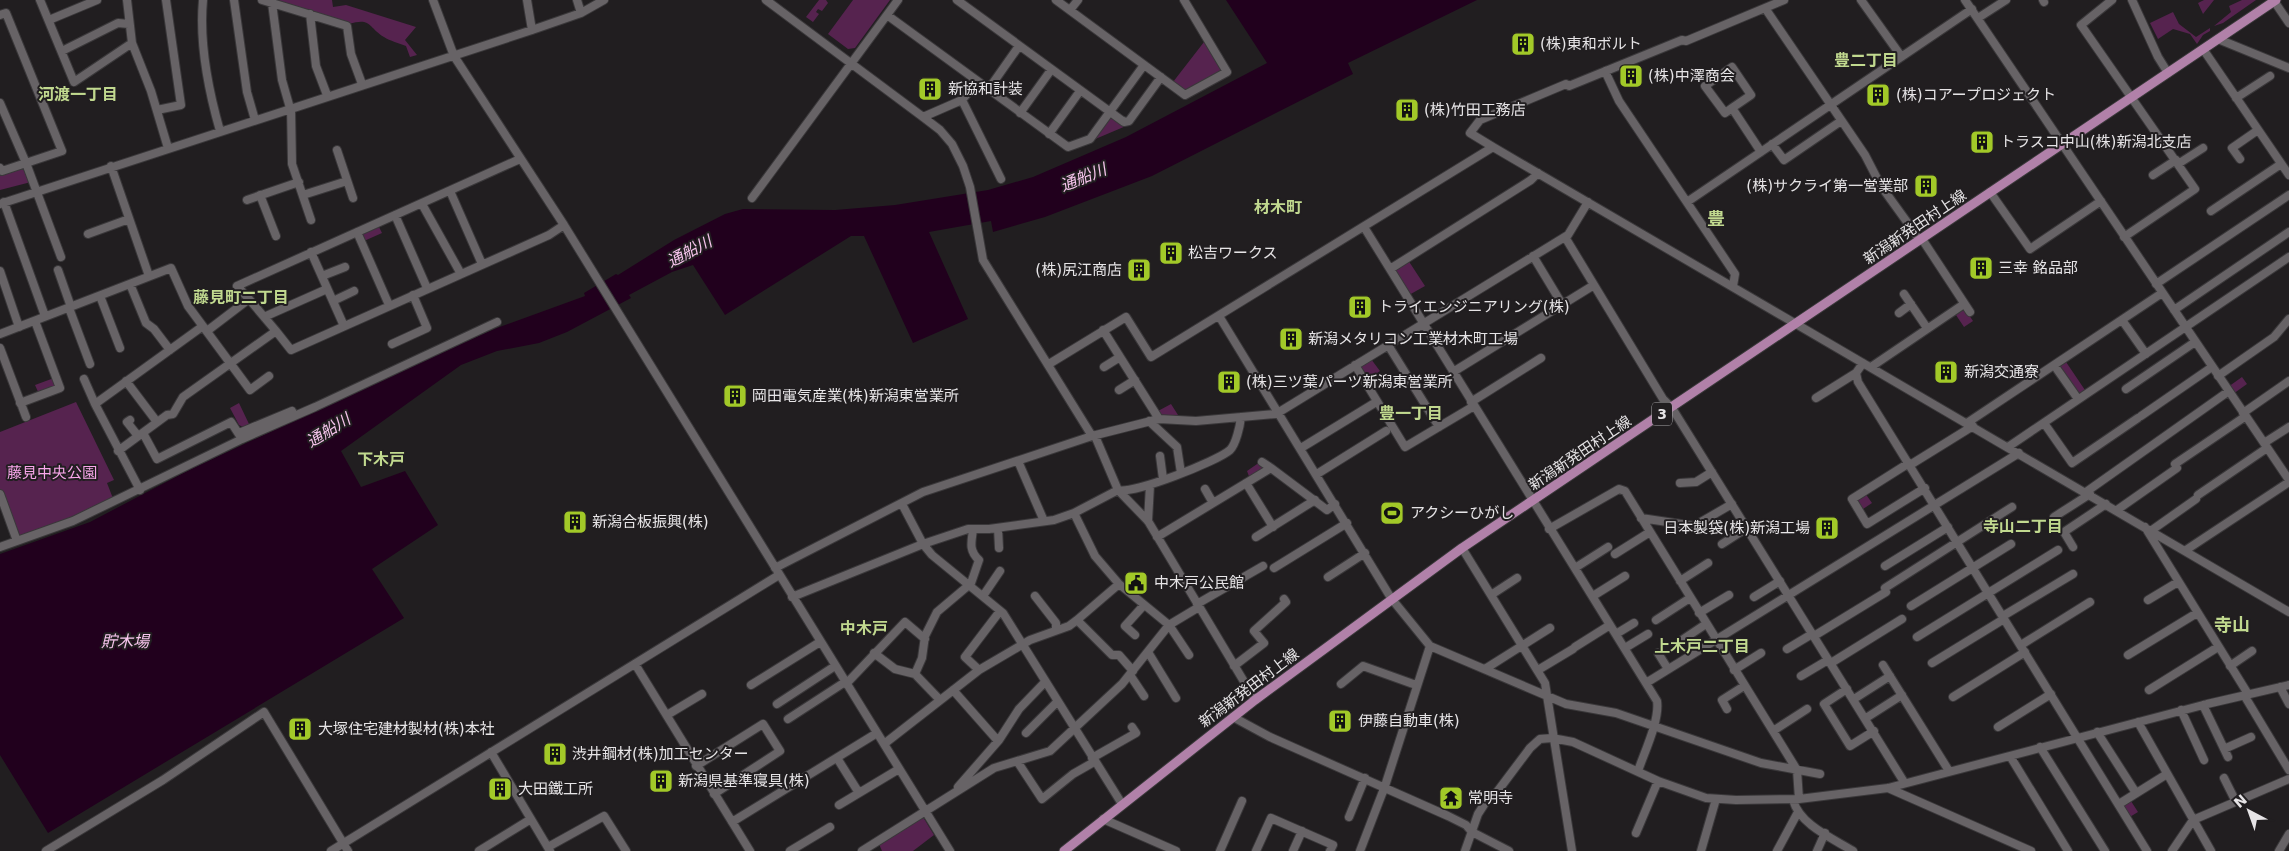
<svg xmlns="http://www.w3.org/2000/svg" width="2289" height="851" font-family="'DejaVu Sans','Noto Sans JP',sans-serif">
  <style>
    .green { fill: #56234f }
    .water { fill: #21001d }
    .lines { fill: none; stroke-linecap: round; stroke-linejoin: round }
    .minor-casing { stroke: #3a383a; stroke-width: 10 }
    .major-casing { stroke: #3a383a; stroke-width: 11 }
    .minor { stroke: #676366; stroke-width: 8 }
    .major { stroke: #b181a9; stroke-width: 9 }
    .labels { text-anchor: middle; stroke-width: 4; stroke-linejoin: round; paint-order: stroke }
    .shield { fill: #211e20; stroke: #aba9ab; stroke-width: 1 }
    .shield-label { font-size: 14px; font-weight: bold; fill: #e6e4e6 }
    .poi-label { font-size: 15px; fill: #e6e4e6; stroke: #211e20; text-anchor: start }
    .street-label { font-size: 15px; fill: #e6e4e6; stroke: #211e20 }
    .park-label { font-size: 15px; fill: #f8a6ea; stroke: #211e20 }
    .neighbourhood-label { font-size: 16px; font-weight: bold; fill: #c1d98f; stroke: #211e20 }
    .water-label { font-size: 16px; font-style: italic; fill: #f7c5ed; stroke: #211e20 }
    .quarter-label { font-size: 18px; font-weight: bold; fill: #c1d98f; stroke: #211e20 }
  </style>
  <rect width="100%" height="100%" fill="#211e20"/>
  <path class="green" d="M272,0H332L333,7L346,5L416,27L405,40L417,55L410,57L406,46C399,43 390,41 384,37C368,27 371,17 349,24Z
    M819,0H826L828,3L822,11L818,9L816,12L819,14L813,22L806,17Z
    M853,0H890L855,48L848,49L828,34Z
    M2204,0H2214L2203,14L2198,3Z
    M2242,0H2256L2223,23L2214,26L2231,12L2229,6Z
    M2173,12L2179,24L2196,37L2210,28V31L2203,35L2197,44L2190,34L2173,29L2158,39L2150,23Z
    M1204,42L1221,69L1220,73L1188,90L1183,89L1173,82Z
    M1110,116H1113L1126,126L1093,140Z
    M25,165L31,182L0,190V173Z
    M378,225L382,233L364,241L360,233Z
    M1408,260L1425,286L1409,295L1395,273V268Z
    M1963,306L1973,321L1964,327L1954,312Z
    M1371,359L1380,371L1367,380L1359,368Z
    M2064,359L2087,393L2081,397L2076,395L2057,364Z
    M2242,377L2247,384L2233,394L2228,387Z
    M54,378L57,387L39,394L35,385Z
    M76,402L114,480L107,483L114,501L17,541L0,494V432Z
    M239,403L249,424L243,427L239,425L230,408Z
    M1171,404L1178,415H1161L1158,411Z
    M1260,462L1268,468L1250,479L1247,471Z
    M1865,493L1872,503L1860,511L1854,501Z
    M2129,798L2138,812L2128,818L2120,804Z
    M923,817L934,835L913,851H882L879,844Z"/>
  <path class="water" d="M1226,0H1477L1348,63L1353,74L1152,176L1045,217L993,232L991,221L929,232L968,319L913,343L864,236H851L725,315L693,265L672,272L629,295L631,298L567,332L539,343L497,351L461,365L341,451L361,487L405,471L438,525L372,569L404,618L48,833L0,755V554L90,522L191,469L423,360L497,328L585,296L584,293L616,274L618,275L674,240L725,214L743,209L835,210L895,205L988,190L1033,177L1126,137L1267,63Z"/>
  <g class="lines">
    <g class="minor-casing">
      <path id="minor" d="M40,0L74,82L132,43
        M127,0L132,43L151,91L168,148
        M203,0C199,43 208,89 220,131
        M234,0L247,92L255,120
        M262,0L347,26L351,54L362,84
        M433,0L454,56L564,225L950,851
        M527,0L532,30
        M577,0L581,13
        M766,0L923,117L940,130L952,144L963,166L970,187L983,260L1092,436
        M957,0L1124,122L1129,121L1161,77
        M1056,0L1185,95L1227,72L1184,0
        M1861,0L1901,56
        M1965,0L2289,480
        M2043,0L2044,2
        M2112,0L2081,25L2195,189L2124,237
        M2132,0L2158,57L2168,73
        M2274,1L2289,23
        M272,3L282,80L290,108
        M1765,8L1865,155L1881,186L1920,240
        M1070,10L1078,0
        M310,14L316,66L327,95
        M0,15L6,13L62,151L2,171L0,168
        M887,15L1068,147L1090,139L1144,65
        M1978,18L2006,0
        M49,20L97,0
        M2218,39L2289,68
        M2203,49L2289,175
        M62,51L118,23L129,24
        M1605,71L1619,101L1735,274L1733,286
        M988,90L1019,46
        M2236,98L2270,76
        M962,100L1001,179
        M0,103L26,163L61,257
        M291,108L292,164L311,220
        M1732,108L1751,95L1732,67L1705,86L1725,113L1732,108L1761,152
        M157,110L181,105L166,0
        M1020,113L1051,70
        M923,117L962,100L977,82
        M1049,134L1080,91
        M1772,144L1784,160L1841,121
        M1493,147L2289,612
        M337,150L353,198
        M2240,159L2232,148L2258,130
        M2178,164L2203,148
        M111,166L149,276
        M2153,175L2176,160
        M450,191L482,264
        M1990,192L2030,249L2101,201
        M260,195L276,236
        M303,195L347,181
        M752,198L898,0
        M247,200L299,182
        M4,202L45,316
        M1687,202L1972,9
        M0,204L532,30L581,13L604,0
        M422,204L461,274
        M2211,211L2281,164
        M395,215L427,288
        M1364,227L1657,701C1660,720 1644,753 1638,771
        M357,232L389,305
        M88,234L129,219
        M1565,237L1663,399L1672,408L1904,782
        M1922,239L1970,312
        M311,252L344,326
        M1533,256L1562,304
        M1390,269L1531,180L1538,173
        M58,270L71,307
        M0,271L19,327
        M322,276L345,267
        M130,284L146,323L154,329L170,350
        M2156,284L2289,195
        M1904,294L1927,328
        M100,296L120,348
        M249,299L276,331
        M333,301L354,291
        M69,308L90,364
        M2174,310L2289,232
        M1899,313L1911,304
        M1219,316L1391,598L1430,646L1566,704L1616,713L1761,763L1820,774
        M264,317L327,289
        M2122,320L2146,354
        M1103,330L1159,419
        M207,331L249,299L237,286L520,159
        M0,334L171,268L188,306L250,390L269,376
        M392,344L427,328L413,295
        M1388,345L1439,427
        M0,348L26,417
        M1863,363L1856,373L1858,382L2147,851
        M1049,364L1126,317L1151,357L1493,147L1470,133L1480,120L1566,84L1569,86L1682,40L1686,41L1784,0
        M1355,365L1405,447L1474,406
        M2054,365L2078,399
        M1104,367L1120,357
        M1871,367L1964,304
        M1453,372L1594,285
        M2218,376L2274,337L2289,319
        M84,379L95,404
        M126,381L157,422
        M2126,389L2195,342
        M1119,390L1135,380
        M1816,398L1856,373
        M1471,402L1541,358
        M20,403L60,388L35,321
        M2243,413L2289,381
        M2141,416L2212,367
        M130,420L127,422L138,436
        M1149,421L1177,447L1181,473
        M1967,423L2162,293
        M2044,423L2072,463L2138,418
        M143,433L157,459L231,422L242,439
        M239,433L292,411
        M1095,436L1118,490L1148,521L1255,700
        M2264,443L2289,427
        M2008,447L2289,257
        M1301,448L1373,404
        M118,451L167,415L173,414L183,397L276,331L291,350L549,235L564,225
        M1160,456L1163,479
        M1018,461L1044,521
        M1262,462L1271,468
        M1909,463L1852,499L1867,524L1925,488
        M2175,464L2246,416
        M1910,465L1973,426
        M1317,474L1386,431
        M1246,483L1273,527
        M1680,483L1696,482L1712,472
        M1205,489L1213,503
        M140,490L95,404L203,326
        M2086,492L2229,391
        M0,494L17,541
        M2198,495L2267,448
        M902,504L923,544L932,555L1003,613L1122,804
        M2117,510L2177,468
        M1074,513L1095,556L1119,584L1169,625L1189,655
        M2054,517L2090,494
        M1641,518L1694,526L1732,504
        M1148,521L1150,485
        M2145,527L2248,694
        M998,528L999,548
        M1549,529L1619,489L1625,491L1797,770L1799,799
        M2152,530L2196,499
        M1157,537L1271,468L1327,510L1335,504
        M1256,537L1315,500
        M1722,544L1747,528
        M0,547L73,521L242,439L315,407L497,322
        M2073,547L2064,532L2106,504
        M1462,548L1545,683L1572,851
        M2186,550L2289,482
        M1615,554L1650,532
        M1885,566L1948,527
        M775,568L923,492L1092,436L1159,419L1196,421L1276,414L1568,235L1588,202
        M1274,568L1347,523
        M1575,568L1608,547
        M1328,577L1365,553
        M1680,581L1708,563
        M970,586L979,560C969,551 971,543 973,530
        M1885,588L2012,507
        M1491,595L1517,578
        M983,596L1000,571
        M1035,596L1056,623V629
        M1593,596L1625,576
        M792,597L923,544L968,529H989L1054,520L1074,513L1118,490C1132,495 1218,461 1230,450C1236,444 1240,426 1241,417
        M1754,597L1780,581
        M2148,600L2178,582
        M1197,604L1263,566
        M1911,606L2011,544
        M1699,613L1729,595
        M2003,616L2073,574
        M1077,620L1119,584
        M1656,620L1690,598
        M1616,634L1634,623
        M1135,635L1125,626L1144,605
        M1814,636L1886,592
        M1917,637L2058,550
        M1682,640L1706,624
        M2021,645L2090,602
        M1575,647L1610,625
        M1625,648L1648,634
        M1787,649L1812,634
        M1148,652L1176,698
        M874,653L895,669L915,674
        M1658,653L1668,669
        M2128,655L2197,613
        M1831,663L1902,619
        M1932,663L2004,619
        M635,664L750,851
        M1883,665L1949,771
        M1234,666L1264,643L1254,631L1286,602L1284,599
        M2230,666L2252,651
        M1485,669L1550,628
        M979,670L965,657L1000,611
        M1538,670L1573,649
        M1734,670L1761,653
        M1130,675L1144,696
        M1801,676L1828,660
        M1646,683L2019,453
        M846,684L905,622L925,639
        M1341,684L1363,666L1416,685
        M751,685L820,642
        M2280,687L2289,704
        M1847,689L1824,704L1850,746L1874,731
        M953,690L998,741
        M2149,690L2218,647
        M2244,695L2289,770
        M1953,697L2025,652
        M1854,699L1890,676
        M940,700L915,674L922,658L925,636L937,612L969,585
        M777,704L835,666
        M2203,705L2228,757
        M1727,709L1722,700L1744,686
        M2181,710L2204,760
        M667,715L702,694
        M1233,717L1270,737L1448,816L1466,825L1472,832L1509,851
        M1866,718L1902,695
        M788,719L845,682
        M2138,722L2211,851
        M1998,727L2051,694
        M1773,731L1807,709
        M2097,732L2136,793
        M1026,733L1057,702
        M884,744L979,670L1030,640L1069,626L1077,620L1112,655H1119L1133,671
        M2040,747L2105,851
        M2224,749L2251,737
        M491,752L550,851
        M2010,756L2068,851
        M837,758L859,793L899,769
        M1092,758L1136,733L1132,727
        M1017,761L1042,799L1073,774L1094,762
        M696,766L763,724L780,751L714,794
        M2224,778L2236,802
        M958,787L999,740L1019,709L1045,682
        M1888,788L2031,851
        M1793,800C1800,825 1832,838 1853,851
        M2119,804L2167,774
        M839,805L859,793
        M1349,817L1365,778
        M1103,819L1176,851
        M732,822L877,733
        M1636,833L1658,781
        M548,847L604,816L626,851
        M46,851L163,780L264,712L348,851
        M331,851L779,575
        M479,851L531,819
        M790,851L830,827
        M862,851L994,768L1050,751L1122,684L1169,625L1199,607
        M1220,851L1242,801
        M1256,851L1271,818L1333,845L1330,851
        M1293,851L1302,831
        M1360,851L1385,786L1430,646
        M1465,851L1478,814L1489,797L1497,792L1530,748L1540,739L1552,738L1573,742L1658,781L1706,798L1736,800L1799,799L1888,788L2207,704L2289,685
        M1701,851L1716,799
        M1777,851L1798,812
        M1817,851L1825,833
        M2172,851L2193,820L2289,779
        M2279,851L2289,834"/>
    </g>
    <g class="major-casing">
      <path id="major" d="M1064,851L1255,700L1462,548L2276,0"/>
    </g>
    <use href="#minor" class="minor"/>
    <use href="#major" class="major"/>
  </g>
  <defs>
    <g id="building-square" transform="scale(1.25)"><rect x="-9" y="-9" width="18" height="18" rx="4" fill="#a2c928" stroke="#211e20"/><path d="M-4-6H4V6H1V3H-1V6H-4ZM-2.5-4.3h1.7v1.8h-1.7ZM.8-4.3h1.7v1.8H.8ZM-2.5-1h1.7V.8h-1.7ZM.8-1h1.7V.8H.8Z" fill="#111"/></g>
    <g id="stadium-square" transform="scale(1.25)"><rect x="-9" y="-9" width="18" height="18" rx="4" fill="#a2c928" stroke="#211e20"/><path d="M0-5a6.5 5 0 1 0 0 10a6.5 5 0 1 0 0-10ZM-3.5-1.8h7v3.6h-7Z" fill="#111"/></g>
    <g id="civic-square" transform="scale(1.25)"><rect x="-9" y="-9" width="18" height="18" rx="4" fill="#a2c928" stroke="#211e20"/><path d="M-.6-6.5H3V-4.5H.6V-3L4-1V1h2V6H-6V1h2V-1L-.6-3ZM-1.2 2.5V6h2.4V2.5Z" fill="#111"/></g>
    <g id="temple-square" transform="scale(1.25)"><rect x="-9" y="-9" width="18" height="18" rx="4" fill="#a2c928" stroke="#211e20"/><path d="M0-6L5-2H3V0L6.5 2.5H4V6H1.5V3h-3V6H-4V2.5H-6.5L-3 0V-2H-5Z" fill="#111"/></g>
  </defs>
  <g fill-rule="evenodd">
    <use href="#building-square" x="1523" y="44"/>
    <use href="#building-square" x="1631" y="76"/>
    <use href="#building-square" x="930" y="89"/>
    <use href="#building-square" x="1878" y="95"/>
    <use href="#building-square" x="1407" y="110"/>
    <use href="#building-square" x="1982" y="142"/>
    <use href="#building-square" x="1926" y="186"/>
    <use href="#building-square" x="1171" y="253"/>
    <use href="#building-square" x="1981" y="268"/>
    <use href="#building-square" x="1139" y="270"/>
    <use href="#building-square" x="1360" y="307"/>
    <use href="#building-square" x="1291" y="339"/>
    <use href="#building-square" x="1946" y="372"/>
    <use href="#building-square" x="1229" y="382"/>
    <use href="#building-square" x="735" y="396"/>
    <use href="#stadium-square" x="1392" y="513"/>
    <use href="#building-square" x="575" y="522"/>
    <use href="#building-square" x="1827" y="528"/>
    <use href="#civic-square" x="1136" y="583"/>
    <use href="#building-square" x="1340" y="721"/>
    <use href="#building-square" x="300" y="729"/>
    <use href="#building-square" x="555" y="754"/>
    <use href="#building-square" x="661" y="781"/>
    <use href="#building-square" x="500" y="789"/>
    <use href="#temple-square" x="1451" y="798"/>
  </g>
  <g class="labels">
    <rect class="shield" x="1652" y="402.5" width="20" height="23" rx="4"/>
    <g class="shield-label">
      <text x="1662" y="419">3</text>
    </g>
    <g class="poi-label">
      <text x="1540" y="49">(株)東和ボルト</text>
      <text x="1648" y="81">(株)中澤商会</text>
      <text x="948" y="94">新協和計装</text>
      <text x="1896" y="100">(株)コアープロジェクト</text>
      <text x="1424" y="115">(株)竹田工務店</text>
      <text x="2000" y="147">トラスコ中山(株)新潟北支店</text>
      <text x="1908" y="191" text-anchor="end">(株)サクライ第一営業部</text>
      <text x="1188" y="258">松吉ワークス</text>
      <text x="1998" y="273">三幸 銘品部</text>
      <text x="1122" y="275" text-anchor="end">(株)尻江商店</text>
      <text x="1378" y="312">トライエンジニアリング(株)</text>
      <text x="1308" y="344">新潟メタリコン工業材木町工場</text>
      <text x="1964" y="377">新潟交通寮</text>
      <text x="1246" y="387">(株)三ツ葉パーツ新潟東営業所</text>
      <text x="752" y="401">岡田電気産業(株)新潟東営業所</text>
      <text x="1410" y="518">アクシーひがし</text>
      <text x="592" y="527">新潟合板振興(株)</text>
      <text x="1810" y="533" text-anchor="end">日本製袋(株)新潟工場</text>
      <text x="1154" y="588">中木戸公民館</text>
      <text x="1358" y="726">伊藤自動車(株)</text>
      <text x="318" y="734">大塚住宅建材製材(株)本社</text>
      <text x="572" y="759">渋井鋼材(株)加工センター</text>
      <text x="678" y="786">新潟県基準寝具(株)</text>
      <text x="518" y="794">大田鐵工所</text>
      <text x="1468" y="803">常明寺</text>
    </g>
    <g class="street-label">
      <text transform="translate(1915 227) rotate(-34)" y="5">新潟新発田村上線</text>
      <text transform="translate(1580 453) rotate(-34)" y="5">新潟新発田村上線</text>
      <text transform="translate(1249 688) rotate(-37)" y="5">新潟新発田村上線</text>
    </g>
    <g class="park-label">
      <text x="52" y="478">藤見中央公園</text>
    </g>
    <g class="neighbourhood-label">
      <text x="1866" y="66">豊二丁目</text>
      <text x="78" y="100">河渡一丁目</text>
      <text x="1278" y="213">材木町</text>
      <text x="241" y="303">藤見町二丁目</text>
      <text x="1411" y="419">豊一丁目</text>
      <text x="381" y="465">下木戸</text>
      <text x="2023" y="532">寺山二丁目</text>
      <text x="864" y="634">中木戸</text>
      <text x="1702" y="652">上木戸二丁目</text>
    </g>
    <g class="water-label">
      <text transform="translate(1083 177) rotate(-22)" y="6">通船川</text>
      <text transform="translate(689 251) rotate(-28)" y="6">通船川</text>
      <text transform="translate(328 430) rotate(-32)" y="6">通船川</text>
      <text x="125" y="647">貯木場</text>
    </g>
    <g class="quarter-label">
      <text x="1716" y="225">豊</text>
      <text x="2232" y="631">寺山</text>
    </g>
  </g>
  <g transform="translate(2249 811) rotate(319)" stroke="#211e20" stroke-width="4" paint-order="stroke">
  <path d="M0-4L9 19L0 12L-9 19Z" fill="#e6e4e6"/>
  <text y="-8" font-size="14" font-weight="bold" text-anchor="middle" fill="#e6e4e6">N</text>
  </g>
</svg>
